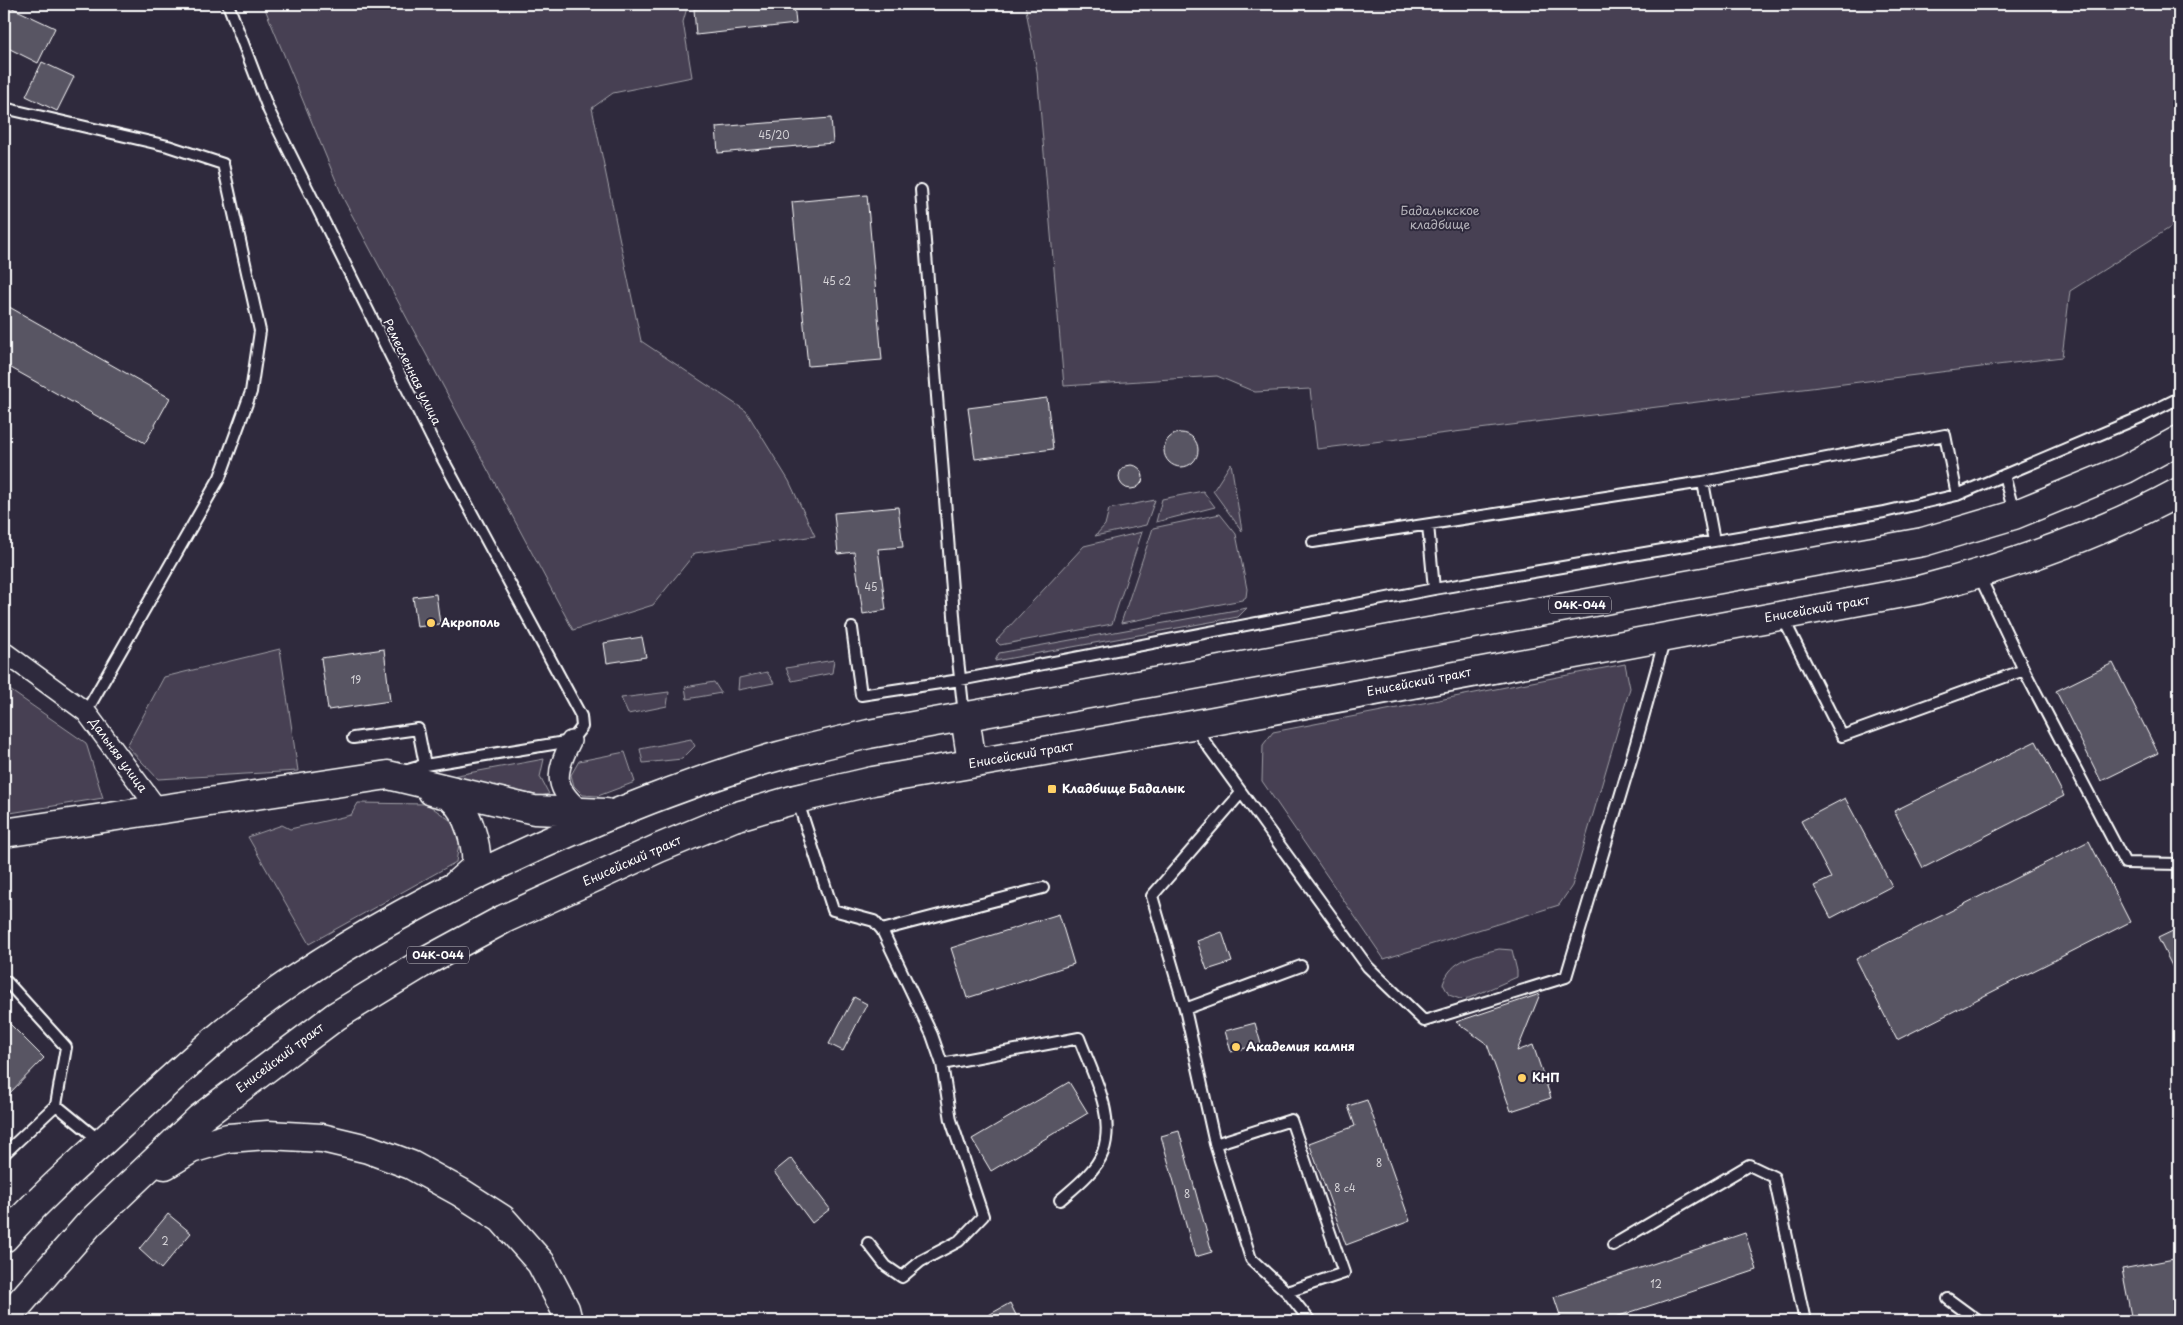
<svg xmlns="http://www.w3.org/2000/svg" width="2183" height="1325" font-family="'Playpen Sans',sans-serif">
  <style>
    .green { fill: #464152; stroke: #a2a0a8 }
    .building { fill: #595564; stroke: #fff }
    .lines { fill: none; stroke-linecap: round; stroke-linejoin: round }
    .service-casing { stroke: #fff; stroke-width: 14 }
    .minor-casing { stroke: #fff; stroke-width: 22 }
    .primary-casing { stroke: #fff; stroke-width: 31 }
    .service { stroke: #2f2a3d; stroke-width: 10 }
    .minor { stroke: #2f2a3d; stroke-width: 19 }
    .primary { stroke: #2f2a3d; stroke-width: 28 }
    .poi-dot { fill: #ffd166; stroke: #2f2a3d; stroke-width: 2 }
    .labels { text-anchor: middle; stroke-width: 4; stroke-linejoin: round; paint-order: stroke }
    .number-label { font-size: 10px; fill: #d6d4d8 }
    .shield { fill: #2f2a3d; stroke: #c1bfc5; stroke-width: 1 }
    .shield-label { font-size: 11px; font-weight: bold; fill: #fff }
    .park-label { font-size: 12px; fill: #b5b3ba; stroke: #2f2a3d }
    .street-label { font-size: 12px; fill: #fff; stroke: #2f2a3d }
    .poi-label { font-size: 12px; font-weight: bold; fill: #fff; stroke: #2f2a3d; text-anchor: start }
  </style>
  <rect width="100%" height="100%" fill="#2f2a3d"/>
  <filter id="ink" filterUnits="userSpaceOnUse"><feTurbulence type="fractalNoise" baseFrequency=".02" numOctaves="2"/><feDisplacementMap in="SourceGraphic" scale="10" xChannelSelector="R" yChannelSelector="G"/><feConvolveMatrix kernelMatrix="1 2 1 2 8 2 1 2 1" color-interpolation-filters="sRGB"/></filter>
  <g filter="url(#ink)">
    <path class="green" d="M263,4H688L683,22L692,77L613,93L592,108L641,341L746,411L789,481L815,536L695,553L653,605L573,630L344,200Z
      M1025,4H2179V222L2070,291L2062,357L1317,449L1310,389L1255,392L1217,376L1064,386L1037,71Z
      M1231,463L1242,531L1213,491Z
      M1203,491L1215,507L1156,522L1162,499Z
      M1155,500L1146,525L1095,536L1105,525L1109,509Z
      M1220,514L1236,534L1247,589L1246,597L1242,600L1121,623L1153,528Z
      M1142,532L1112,624L1000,645L996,641L1084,546Z
      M1247,608L1238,617L995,661L999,653Z
      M280,649L298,771L158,779L127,746L164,677Z
      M834,660L832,673L792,681L786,668Z
      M1625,664L1630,688L1572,886L1559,905L1384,959L1262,781L1263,745L1273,732Z
      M767,672L774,683L738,690L739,678Z
      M714,682L721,693L687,699L685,687Z
      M4,686L86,743L103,798L4,814Z
      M669,692L667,706L628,714L621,698Z
      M691,739L695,746L682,759L643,763L640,749Z
      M625,752L635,782L598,796L583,795L574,786L571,775L579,761Z
      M544,759L540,777L549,794L540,796L452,776Z
      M358,803L427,804L450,820L460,838L456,862L309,944L248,837L282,825L290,829L351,815Z
      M1499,949L1512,950L1517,971V977L1469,998L1460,999L1449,995L1443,984C1451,959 1475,955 1499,949Z"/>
    <path class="building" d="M4,4L55,28L38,63L4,46Z
      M743,4H794L796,24L696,35L694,9Z
      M42,62L74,77L57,111L26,96Z
      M831,118L833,143L718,153L716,127Z
      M867,195L882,360L808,366L792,202Z
      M4,304L170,398L145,443L4,364Z
      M1047,398L1053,449L975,459L968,408Z
      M1164 450a17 17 0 1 1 34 0a17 17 0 1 1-34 0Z
      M1119 477a12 12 0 1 1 24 0a12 12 0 1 1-24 0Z
      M898,507L903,547L878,549L886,610L863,614L854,552L838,554L834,513Z
      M436,594L440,624L417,627L413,597Z
      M642,637L646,657L607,663L604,643Z
      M384,649L390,701L328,710L321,658Z
      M2113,663L2158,753L2101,781L2056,691Z
      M2036,741L2064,796L1923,868L1894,811Z
      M1845,798L1892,886L1831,918L1814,886L1831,878L1801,821Z
      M2089,841L2130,922L1897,1040L1856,959Z
      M1059,914L1074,964L967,998L951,948Z
      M2179,928V980L2158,938Z
      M1222,932L1232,962L1207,970L1197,941Z
      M1540,994L1517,1051L1533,1045L1551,1098L1511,1111L1487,1044L1456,1022Z
      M854,997L867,1004L843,1051L829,1044Z
      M4,1018L44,1058L4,1099Z
      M1255,1023L1261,1044L1231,1052L1225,1031Z
      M1069,1082L1088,1113L991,1171L972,1139Z
      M1367,1100L1410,1221L1346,1245L1309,1143L1355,1126L1348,1106Z
      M1179,1131L1212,1252L1195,1257L1161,1136Z
      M791,1158L830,1209L812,1223L774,1172Z
      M168,1214L191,1233L161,1269L139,1249Z
      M1745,1233L1757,1270L1604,1321H1562L1554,1297Z
      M2179,1258V1321H2132L2122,1269Z
      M1010,1303L1017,1317L1009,1321H978Z"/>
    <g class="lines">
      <g class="service-casing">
        <path id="service" d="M228,4L269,111L432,439L581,716L582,727L571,741L425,765L404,771
          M4,108L168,146L223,164L260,331L251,392L220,477L86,712
          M921,190L956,641L964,715
          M2004,475L2014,513
          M1703,482L1714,541
          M1428,525L1434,589
          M1313,542L1703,482L1945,435L1957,495
          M1782,616L1842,736L2024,670L1979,575
          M852,628L861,695L960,680L1434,589L1884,512L1957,495L2141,417L2179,398
          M2024,670L2125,863L2179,864
          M1194,727L1368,967L1424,1021L1566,977L1636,743L1665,638
          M353,738L418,729L425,765L420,766
          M797,799L833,910L874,921L882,930L932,1035L942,1064L951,1120L983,1216L959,1241L921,1261L902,1277L886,1266L868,1243
          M882,930L1043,888
          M4,982H7L66,1047L56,1105L4,1154
          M1185,1009L1301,966
          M942,1064L1079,1038C1092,1073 1116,1114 1103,1152C1096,1171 1075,1187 1060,1200
          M52,1109L56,1105L100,1141
          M1215,1144L1291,1120L1344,1273L1287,1292L1251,1259L1215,1144L1185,1009L1152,896L1241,793
          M1613,1245L1749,1165L1774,1177L1805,1321
          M1287,1292L1310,1321
          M1948,1299L1978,1321"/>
      </g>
      <g class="minor-casing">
        <path id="minor" d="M4,652L86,712L157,808
          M571,741C554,775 553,788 584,813"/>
      </g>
      <g class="primary-casing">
        <path id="primary" d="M965,717L972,763
          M432,791C438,793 447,794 451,797C468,810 478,847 476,867L459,882
          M4,833L388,775L534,810L606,813
          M165,1165L191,1149L228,1138L268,1135L322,1138L368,1149L411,1165L460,1192L502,1219L541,1263L565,1309L568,1321
          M4,1238C39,1198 82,1161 121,1125C176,1074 231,1022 294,980C404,906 525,848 649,800C691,784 735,768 779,756C809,748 839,741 869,734L1923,542L2014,515L2126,469L2179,440
          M4,1321L90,1223L199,1119L336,1016L421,964L504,919L659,848L734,817L796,799L873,781L1192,725L1919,590C2008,567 2098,536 2179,492"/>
      </g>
      <use href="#service" class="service"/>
      <use href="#minor" class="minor"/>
      <use href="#primary" class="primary"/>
    </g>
  </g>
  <g class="poi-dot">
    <circle cx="431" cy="623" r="5"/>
    <rect x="1047" y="784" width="10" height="10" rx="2.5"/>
    <circle cx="1236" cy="1047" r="5"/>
    <circle cx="1522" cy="1078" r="5"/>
  </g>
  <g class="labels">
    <g class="number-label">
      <text x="774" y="139">45/20</text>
      <text x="837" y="285">45 с2</text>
      <text x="871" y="591">45</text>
      <text x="356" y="684">19</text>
      <text x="1379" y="1167">8</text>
      <text x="1345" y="1192">8 с4</text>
      <text x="1187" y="1198">8</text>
      <text x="165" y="1245">2</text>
      <text x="1656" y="1288">12</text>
    </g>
    <g class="shield">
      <rect x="1549" y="596.5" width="62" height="17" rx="4"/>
      <rect x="407" y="946.5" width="62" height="17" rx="4"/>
    </g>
    <g class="shield-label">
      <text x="1580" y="609">04К-044</text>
      <text x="438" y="959">04К-044</text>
    </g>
    <g class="park-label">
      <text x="1440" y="215">Бадалыкское<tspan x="1440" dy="14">кладбище</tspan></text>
    </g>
    <g class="street-label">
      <text transform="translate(412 372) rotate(64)" y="4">Ремесленная улица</text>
      <text transform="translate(1817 609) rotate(-10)" y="4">Енисейский тракт</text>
      <text transform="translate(1419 682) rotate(-11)" y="4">Енисейский тракт</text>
      <text transform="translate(118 755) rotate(54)" y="4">Дальняя улица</text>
      <text transform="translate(1021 755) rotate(-10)" y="4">Енисейский тракт</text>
      <text transform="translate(632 861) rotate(-24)" y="4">Енисейский тракт</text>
      <text transform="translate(280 1058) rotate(-37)" y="4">Енисейский тракт</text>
    </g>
    <g class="poi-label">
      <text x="441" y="627">Акрополь</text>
      <text x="1062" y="793">Кладбище Бадалык</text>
      <text x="1246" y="1051">Академия камня</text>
      <text x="1532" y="1082">КНП</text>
    </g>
  </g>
  <rect width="2183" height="1325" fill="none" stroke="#2f2a3d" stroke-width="20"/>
  <rect x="10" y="10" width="2163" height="1305" fill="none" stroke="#fff" stroke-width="2" filter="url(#ink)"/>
</svg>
